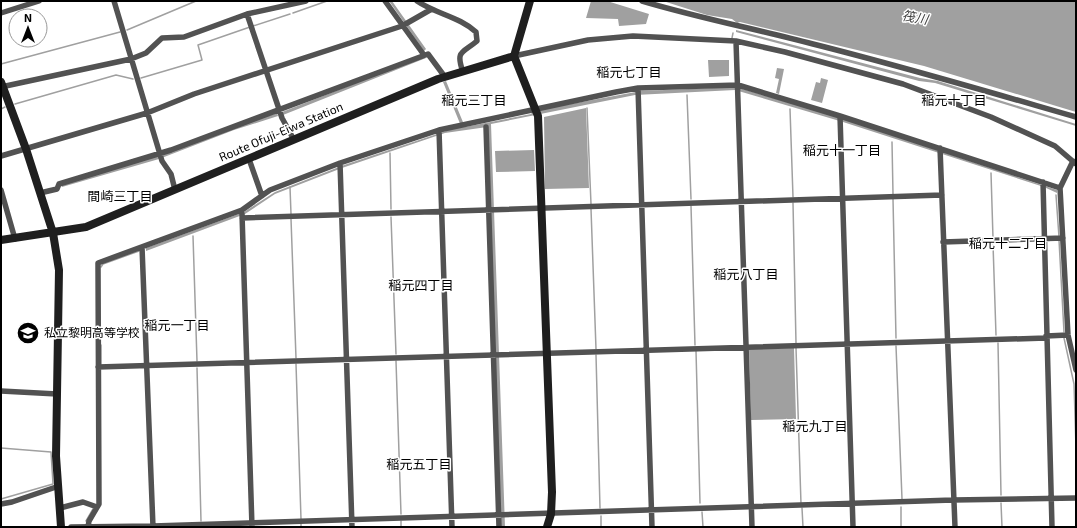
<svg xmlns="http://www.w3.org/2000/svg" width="1077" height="528" font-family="'Exo 2','Noto Sans JP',sans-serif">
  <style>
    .water { fill: #a0a0a0 }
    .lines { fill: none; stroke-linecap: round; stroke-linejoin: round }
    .stream { stroke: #a0a0a0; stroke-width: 1.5 }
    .street { stroke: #525252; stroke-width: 5.5 }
    .secondary { stroke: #1f1f1f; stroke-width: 8 }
    .labels { text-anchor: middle; stroke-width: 3; stroke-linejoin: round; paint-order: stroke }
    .street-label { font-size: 12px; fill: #000; stroke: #fff }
    .poi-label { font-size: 12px; fill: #000; stroke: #fff; text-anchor: start }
    .water-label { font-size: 13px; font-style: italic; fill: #414141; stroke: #fff }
    .neighbourhood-label { font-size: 13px; fill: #000; stroke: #fff }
  </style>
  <rect width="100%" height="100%" fill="#fff"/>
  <path class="water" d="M389,1H392L426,49L424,51Z
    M591,1H607L649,14L646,24L619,26L618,19L586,18Z
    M663,1H1076V112L924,66L740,22L737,23L732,19L707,15Z
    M736,30L920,78L938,81L1076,124V126L935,83L919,81L736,32Z
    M423,57L426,58L283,115L282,112Z
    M708,60H729V76L709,77Z
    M777,68L784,69L779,94L776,93L779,79L775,78Z
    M821,78L828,80L822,103L811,100L816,82L820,83Z
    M446,81L465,127L531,114L533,111L641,91L736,87L837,117L1057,190V193L1044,187L843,122L735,90L635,95L491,124L505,527H501L487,127L445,133L342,168L275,194L245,214L146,251V248L244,212L275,192L344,165L461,126L443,82Z
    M586,108L589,188L545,189L544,117Z
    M277,113L278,116L234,130L159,159L62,187V185Z
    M534,150L535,171L496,172L495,151Z
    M794,348L796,419L751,420L749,349Z"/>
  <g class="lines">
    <path class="stream" d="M293,13L327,1
      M253,26L290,14
      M127,30L196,1
      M732,38L733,33
      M1,64L120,32
      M141,78L202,60L198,45L250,27
      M687,95L691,199
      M15,104L116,75L133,79
      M587,108L591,204
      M1,109L5,107
      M790,109L793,197
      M892,142L893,194
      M390,153L391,209
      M991,173L993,238
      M290,187L291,214
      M1056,195L1059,237
      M893,199L896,338
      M793,203L796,343
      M691,206L695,345
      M591,209L596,349
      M391,217L396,354
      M291,219L296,358
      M193,236L197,361
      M1059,240L1064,332
      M993,244L996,335
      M101,267L103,264L139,251
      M1064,338L1074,384L1076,448
      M998,343L1001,495
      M101,345V364
      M896,346L902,499
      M796,348L801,504
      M696,351L700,503
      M596,355L600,508
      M396,361L401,514
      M296,364L301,519
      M197,368L201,521
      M1,448L51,452L53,484L1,499
      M1001,503L1002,527
      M901,507V527
      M802,508L803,527
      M702,512L703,527
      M601,516V527
      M86,521L93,509
      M401,521V527
      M301,524V527"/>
    <path class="street" d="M114,1L162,161L171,174L175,190
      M385,1L424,55
      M417,1C436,14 460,17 476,32L477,41C463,53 455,50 463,72
      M642,1C699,18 756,29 813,44C901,66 989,92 1076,117
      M1,13L39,1
      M247,14L282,118L294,140
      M736,41L752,527
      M514,56L588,40L633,36L736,41L785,52L903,84L991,117L1055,146L1076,164
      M1,87L131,59L146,53L162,38L184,37L247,14L306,1
      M638,88L652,527
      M840,116L853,527
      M486,127L499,527
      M439,130L452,527
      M940,148L955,527
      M1,156L147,113L194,94L402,26L430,10
      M249,159L262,196
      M1073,161L1060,188L1068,335L1076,370
      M340,163L352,527
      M1043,182L1052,527
      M1,190L15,239
      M40,193L57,189L59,184L171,150L428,54L445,77
      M242,214L252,527
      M242,218L942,195
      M943,242L1063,238
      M142,247L153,527
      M1046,336L1068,335
      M98,367L1046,338
      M1,391L57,394
      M1,504L12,502L59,486
      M60,508L83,502L97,507
      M71,527L153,526L953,500L1076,498
      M88,527L89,521L99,504L98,263L242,210L270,190L340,163L439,130L616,92L638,88L738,85L840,116L1060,188"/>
    <path class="secondary" d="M514,56L538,116L552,492L551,514L547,527
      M1,82L26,149L53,233L59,270L56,456L61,527
      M1,240L86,227L438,79L514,56L530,1"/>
  </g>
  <defs>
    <g id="school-disc" transform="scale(1.15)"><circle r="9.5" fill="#000" stroke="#fff"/><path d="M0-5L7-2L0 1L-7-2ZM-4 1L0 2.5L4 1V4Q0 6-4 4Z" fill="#fff"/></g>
  </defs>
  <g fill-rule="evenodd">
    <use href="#school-disc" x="28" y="333"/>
  </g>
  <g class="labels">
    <g class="street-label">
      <text transform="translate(281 132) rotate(-23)" y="4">Route Ofuji-Eiwa Station</text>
    </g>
    <g class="poi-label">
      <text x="44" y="337">私立黎明高等学校</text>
    </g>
    <g class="water-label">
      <text transform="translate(915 17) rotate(10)" y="5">筏川</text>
    </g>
    <g class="neighbourhood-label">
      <text x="629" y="77">稲元七丁目</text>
      <text x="474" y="105">稲元三丁目</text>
      <text x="954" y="105">稲元十丁目</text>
      <text x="842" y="155">稲元十一丁目</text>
      <text x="120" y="201">間崎三丁目</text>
      <text x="1008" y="248">稲元十二丁目</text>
      <text x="746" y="279">稲元八丁目</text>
      <text x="421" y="290">稲元四丁目</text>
      <text x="177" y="330">稲元一丁目</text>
      <text x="815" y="431">稲元九丁目</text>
      <text x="419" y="469">稲元五丁目</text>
    </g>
  </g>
  <rect width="1077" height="528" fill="none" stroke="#000000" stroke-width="4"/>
  <g transform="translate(28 28)"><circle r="19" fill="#ffffff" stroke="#999999"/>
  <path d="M0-3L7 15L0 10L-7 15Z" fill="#000000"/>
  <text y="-6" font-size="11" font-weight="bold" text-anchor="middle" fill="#000000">N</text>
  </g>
</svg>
